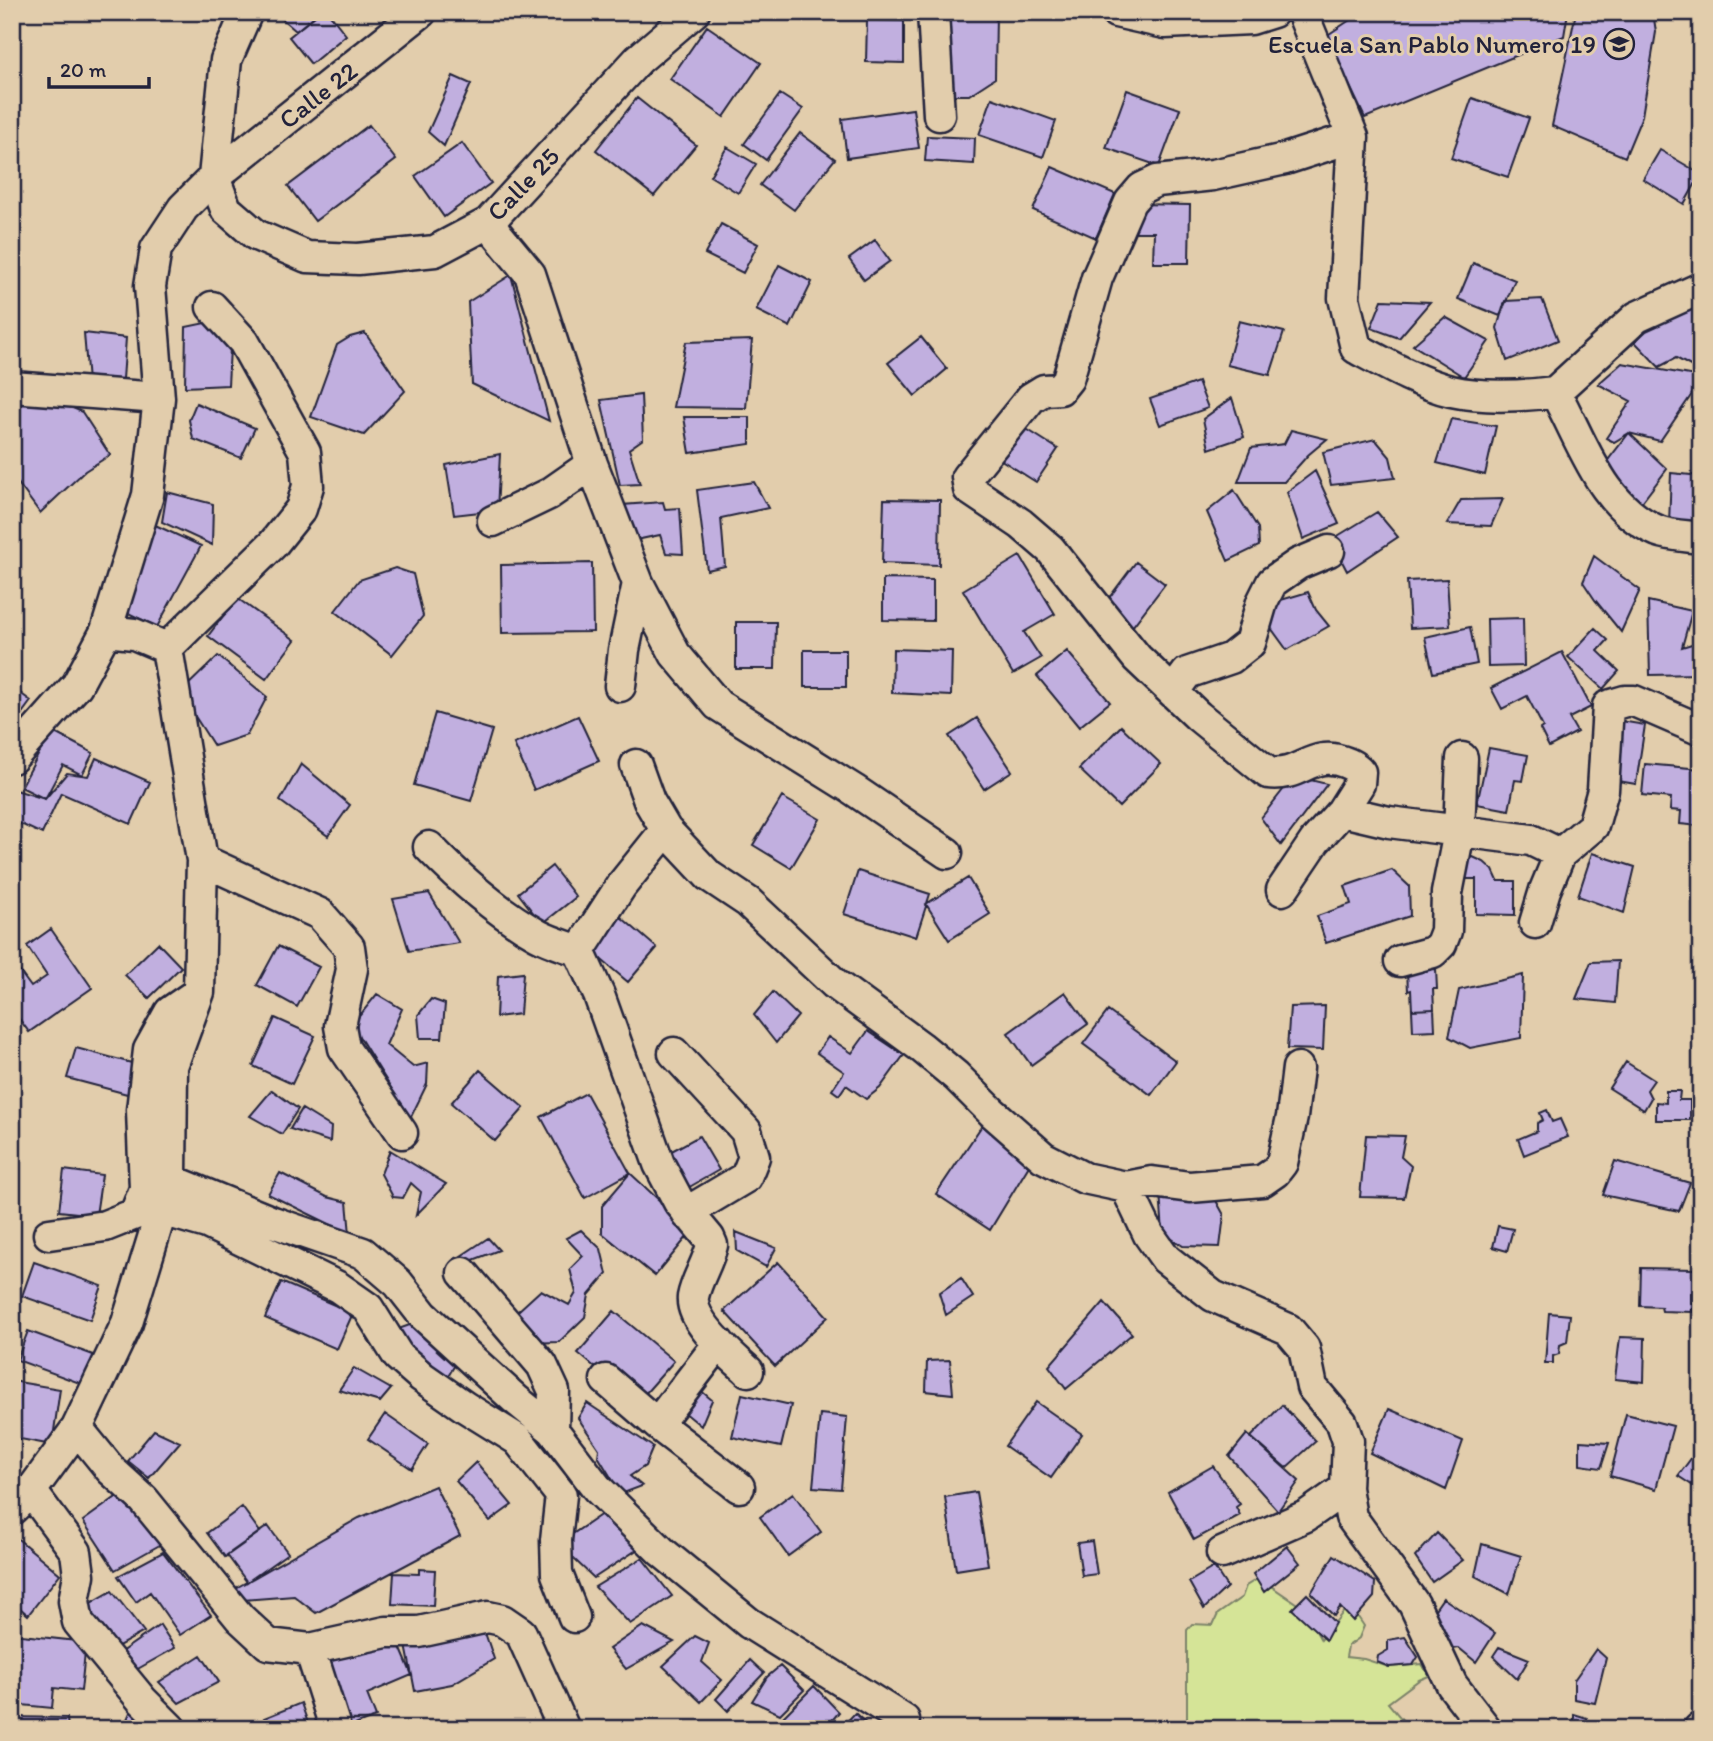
<svg xmlns="http://www.w3.org/2000/svg" width="1713" height="1741" font-family="Itim,sans-serif">
<style>
.green{fill:#d5e497;stroke:#7c8369;stroke-width:2}
.building{fill:#c1afdf;stroke:#22223b;stroke-width:2}
.lines{fill:none;stroke-linecap:round;stroke-linejoin:round}
.street-casing{stroke:#22223b;stroke-width:35}
.street{stroke:#e2cdac;stroke-width:30}
.labels{text-anchor:middle;dominant-baseline:central;stroke-width:6;stroke-linejoin:round;paint-order:stroke}
.poi-label{font-size:26px;fill:#22223b;stroke:#e2cdac;text-anchor:end}
.street-label{font-size:26px;fill:#22223b;stroke:#e2cdac}
</style>
<rect width="100%" height="100%" fill="#e2cdac"/>
<filter id="ink" filterUnits="userSpaceOnUse"><feTurbulence type="fractalNoise" baseFrequency=".0143" numOctaves="2"/><feDisplacementMap in="SourceGraphic" scale="14" xChannelSelector="R" yChannelSelector="G"/><feConvolveMatrix kernelMatrix="1 2 1 2 8 2 1 2 1" color-interpolation-filters="sRGB"/></filter>
<g filter="url(#ink)">
<path class="green" d="M1259,1578l44,30 18,32 24,-30 11,4 8,12 -5,12 -11,8 -2,11 18,2 25,8 33,-3 7,12 -10,4 -31,23 22,26h-223v-99l5,-6 21,1 5,-11 24,-17 4,-11z"/>
<path class="building" d="M274,12h45l-23,19z
M320,12h8l18,23 -35,29 -22,-27z
M947,12l49,1 -1,65 -26,17h-23z
M1362,12h206l-4,24 -199,82 -39,-82z
M1576,12h77l3,20 -14,84 -17,41 -73,-31z
M867,20l37,1v42l-38,-1z
M707,26l54,37 -37,54 -54,-38z
M453,76l18,8 -27,62 -16,-14z
M1127,90l53,19 -21,57 -53,-18z
M780,94l23,15 -37,51 -22,-16z
M637,98l59,47 -42,51 -58,-46z
M992,98l64,23 -13,36 -64,-22z
M1472,98l57,20 -21,59 -57,-19z
M913,109l6,39 -72,10 -5,-39z
M369,125l27,35 -81,61 -27,-35z
M800,133l35,26 -41,51 -34,-25z
M927,136l48,2 -1,26 -49,-3z
M462,143l29,40 -47,34 -29,-41z
M727,147l29,17 -18,29 -28,-17z
M1660,150l41,24 -17,30 -41,-25z
M1052,167l63,27 -19,44 -63,-28z
M1135,204l55,1 -1,58h-36l1,-31h-19z
M721,224l37,20 -15,29 -38,-19z
M875,240l15,21 -26,19 -15,-21z
M1473,263l42,17 -15,36 -42,-17z
M779,265l33,17 -22,45 -34,-17z
M511,275l38,146 -77,-37 -4,-82z
M1701,291v78h-5l-20,-11 -17,9 -24,-25 24,-26z
M1542,299l16,41 -51,21 -10,-33 8,-27z
M1382,300l48,2 -31,36 -28,-10z
M1445,317l44,24 -25,36 -51,-32z
M1239,321l45,11 -14,43 -43,-10z
M210,322l20,26 -2,37 -43,2 1,-60z
M84,333l42,5 -3,41 -35,3z
M365,333l40,58 -41,44 -53,-18 26,-72 13,-8z
M921,337l26,32 -32,27 -27,-33z
M752,340l-6,68 -73,-1 13,-65z
M1622,363l79,14v4l-41,60 -31,-8 -15,9 -8,-4 25,-37 -33,-17z
M1198,382l10,26 -48,17 -10,-26z
M641,395l2,44 -14,10 11,35 -20,1 -19,-85z
M1232,398l12,39 -35,12 -6,-30z
M20,402h39l23,10 28,43 -25,16 -45,42 -28,-38v-67z
M196,403l59,25 -14,30 -48,-19 -4,-19z
M684,417h66v27l-60,9z
M1451,419l45,7 -11,49 -48,-12z
M1017,423l41,26 -22,33 -41,-26z
M1291,430l36,9 -19,16 -24,27h-46l13,-34 33,-4z
M1629,433l38,36 -28,37 -37,-38z
M1375,439l15,18 5,21 -64,7 -8,-33z
M500,454l-3,56 -43,5 -8,-50z
M1315,471l24,53 -36,15 -16,-47z
M1671,473l30,3v47l-32,1z
M754,482l14,26 -47,10 4,48 -18,4 -10,-80z
M1234,490l24,38 1,18 -31,15 -21,-49z
M167,492l46,12 -1,41 -50,-23z
M884,499l56,1 -1,65 -57,-2z
M1503,499l-12,27 -44,-2 14,-24z
M663,502l2,7 15,-1 3,46 -17,-1 -6,-18 -24,5 -14,-35z
M1377,512l21,25 -51,34 -16,-31z
M153,524l48,22 -44,81 -35,-17z
M1020,556l35,58 -31,18 17,26 -28,16 -50,-84z
M1594,556l46,34 -19,42 -26,-32 -12,-18z
M1136,562l29,22 -36,47 -23,-29z
M592,563l1,69 -91,1 -1,-68z
M395,568l18,6 10,42 -31,39 -57,-44 24,-31z
M883,579l50,1v41l-50,-1z
M1447,579l3,47 -40,2 -3,-47z
M1308,592l8,18 13,16 -42,24 -21,-29 8,-19z
M237,598l58,42 -29,39 -58,-43z
M1648,601l44,10 -10,36 13,-4 5,31 -50,1z
M1523,618l1,48 -36,1 -1,-48z
M736,622h40l-1,47h-39z
M1470,627l7,37 -44,9 -8,-36z
M1595,628l13,12 -10,11 21,20 -16,18 -35,-32z
M893,649l59,2 -1,45 -59,-3z
M804,650h42v37h-42z
M1067,651l43,51 -31,25 -42,-51z
M1562,652l29,55 -22,11 8,14 -28,15 -9,-18 3,-2 -16,-31 -25,13 -11,-21z
M218,656l49,41 -20,38 -33,11 -34,-53z
M12,687l19,14 -19,26z
M435,713l57,17 -21,71 -57,-16z
M578,716l21,45 -65,29 -20,-46z
M977,718l35,53 -28,18 -35,-53z
M1615,720l30,5 -9,59 -30,-5z
M1121,726l40,38 -42,43 -40,-38z
M51,731l42,22 -11,22 -19,-10 -18,34 -24,-12z
M1489,748l39,7 -5,26 -8,-1 -6,30 -32,-6z
M96,758l54,24 -19,42 -70,-31 -19,41 -30,-14v-27l4,-3 29,9 22,-26 21,3z
M301,764l49,41 -22,31 -48,-35z
M1645,764l56,5 -1,57 -20,-2 1,-13 -11,-1 1,-12 -29,-3z
M1294,776l33,8 -46,61 -20,-27z
M782,797l38,22 -29,49 -38,-23z
M1592,853l43,14 -11,46 -46,-17z
M1473,857l11,5 9,8 5,11h17v34l-39,-1v-35h-15l-1,-20z
M552,866l24,31 -34,27 -24,-31z
M1392,870l17,16 1,30 -84,27 -9,-27 34,-12 -6,-18z
M858,871l72,23 -14,43 -72,-23z
M968,878l22,36 -41,26 -23,-36z
M429,893l30,50 -50,8 -16,-52z
M621,917l36,31 -29,34 -37,-31z
M51,929l41,59 -63,44 -17,-23v-48l19,26 16,-11 -20,-30z
M158,943l23,24 -32,31 -24,-23z
M278,946l41,21 -22,40 -40,-22z
M1618,961l-3,42 -39,-4 15,-37z
M1436,969l1,20h-4l1,20 -22,1 -1,-20 -3,1 -1,-21z
M523,973l-3,41 -24,3 2,-41z
M1523,975l-2,63 -51,10 -21,-11 10,-47z
M773,992l25,24 -22,27 -22,-28z
M1065,992l23,32 -57,41 -23,-32z
M377,994l25,15 -16,36 27,22 15,-4 -1,21 -17,35 -58,-94z
M431,999l14,5 -3,34h-22l-2,-23z
M1325,1006l-2,44 -36,-1 3,-42z
M1434,1009l1,21 -22,1 -1,-21z
M1108,1011l68,50 -25,34 -68,-51z
M275,1018l40,18 -23,48 -39,-18z
M868,1031l36,24 -24,33 -14,11 -20,-14 -7,10 -7,-5 12,-18 -27,-19 11,-16 24,16z
M76,1048l63,17 -8,30 -64,-17z
M1626,1062l28,18 -7,10 4,8 -7,12 -35,-22z
M480,1070l44,38 -29,33 -44,-38z
M272,1090l26,19 -16,25 -32,-18z
M1666,1091h14l-1,9h11v20h-34v-18l10,1z
M586,1093l44,80 -45,25 -44,-81z
M302,1109l29,18 -1,15 -40,-13z
M1547,1110l5,12 8,-3 8,18 -44,18 -6,-16 19,-8v-8l6,-3 -3,-7z
M983,1124l47,40 -40,66 -54,-36z
M1366,1135l39,1 -4,21 10,9 -7,32 -44,-1z
M699,1136l20,34 -33,19 -20,-35z
M390,1150l56,34 -30,31 5,-23 -10,-9 -8,15 -10,-1 -12,-23z
M1615,1161l75,22 -11,28 -76,-16z
M64,1170l38,5 -6,40 -37,-4z
M280,1173l47,24 20,5 3,32 -82,-40z
M630,1173l62,58 -37,45 -53,-43v-27z
M1160,1192l54,5 10,18 -4,32 -37,-1 -20,-13z
M1498,1226l15,3 -6,22 -14,-4z
M581,1230l20,19 6,25 -18,21 -4,22 -26,25 -31,1 -21,-22 34,-31 28,15 7,-12 -6,-24 13,-13 -17,-18z
M736,1232l40,16 -10,19 -29,-16z
M488,1238l11,12 -31,12 -10,-4z
M34,1262l68,24 -12,34 -68,-24z
M778,1262l50,55 -53,49 -51,-55z
M1641,1268l54,1 -1,9h7v15h-10v10l8,1v5h-7v3l-30,-1 -1,-4 -21,-1z
M961,1278l12,19 -27,18 -7,-22z
M281,1282l72,31 -16,36 -72,-31z
M1104,1302l28,32 -66,55 -17,-23z
M614,1311l60,50 -37,42 -59,-50z
M1549,1313l21,2 -3,27 -7,3 -1,9 -6,2v7h-8z
M421,1321l39,35 -14,24 -56,-48z
M28,1331l68,25 -11,29 -68,-25z
M1620,1337l25,1 -1,44 -29,-3z
M950,1360l3,34 -27,-3 1,-30z
M354,1368l37,21 -11,13 -41,-12z
M12,1381l48,8 -8,56 -37,-7 1,-27 -4,-1z
M699,1389l13,11 -11,26 -17,-14z
M742,1394l49,11 -10,42 -49,-10z
M1036,1402l46,32 -31,44 -46,-32z
M587,1403l66,44 -8,19 -15,10 12,10 -21,8 -23,-38 1,-7 -21,-31z
M1282,1405l34,36 -30,27 -35,-31z
M1389,1409l74,32 -17,49 -76,-37z
M385,1414l43,30 -16,25 -44,-30z
M820,1414l27,3 -6,72 -28,-2z
M1626,1414l47,12 -17,63 -46,-13z
M154,1430l26,12 -31,36 -21,-17z
M1247,1434l52,47 -21,30 -49,-55z
M1580,1441l29,2 -8,25 -21,-3z
M1701,1445v46l-23,-15z
M476,1462l36,43 -22,16 -34,-40z
M1213,1466l27,38 -4,3 4,8 -46,25 -26,-48z
M435,1486l25,50 -144,77 -22,-17 -51,4 -7,-12 123,-70z
M126,1490l39,52 -50,28 -32,-49z
M976,1492l12,73 -32,5 -11,-73z
M793,1493l28,39 -33,24 -28,-39z
M242,1507l18,25 -35,25 -18,-24z
M602,1514l36,35 -44,29 -36,-34z
M268,1526l20,27 -41,29 -20,-27z
M1437,1533l26,27 -31,22 -17,-25z
M12,1534l48,40 -32,41 -16,-14z
M1092,1541l5,33 -15,2 -5,-33z
M1482,1544l39,12 -12,38 -34,-18z
M1287,1546l13,17 -36,29 -11,-18z
M163,1552l48,63 -31,20 -30,-43 -14,10 -18,-26z
M1334,1555l41,27 -1,15 -21,24 -13,-14 -6,9 -23,-23z
M642,1558l30,38 -42,28 -35,-37z
M1214,1567l13,20 -23,22 -15,-27z
M419,1569l16,1 -2,36 -41,-2 2,-31 25,1z
M112,1591l32,41 -29,16 -31,-41z
M1307,1594l28,29 -9,17 -34,-31z
M1443,1598l52,35 -19,29 -17,-14 -22,4 -13,-27z
M481,1621l13,38 -42,25 -37,7 -9,-46z
M160,1625l15,23 -41,23 -13,-19z
M643,1626l31,16 -48,27 -17,-20z
M12,1634l74,8 -5,49 -27,-3 -2,20 -40,-4z
M695,1636l14,7 -7,19 20,18 -21,22 -38,-36z
M1405,1637l13,20 -5,8 -24,2 -12,-5 1,-6 10,-6v-10z
M398,1642l14,33 -45,19 9,23 -32,12 -21,-66z
M1499,1647l30,12 -12,20 -24,-23z
M1596,1649l10,9 -11,45 -21,-4v-19z
M201,1655l18,27 -40,21 -20,-21z
M750,1660l14,13 -36,38 -12,-12z
M780,1666l24,24 -24,24 -28,-13 15,-24z
M814,1686l25,26 -14,17h-54z
M301,1703l9,26h-42l-4,-11z
M131,1710l29,19h-37z
M855,1713l17,16h-32z
M1574,1714l13,4 2,11h-21v-3l11,1 -5,-4z
M12,1717l55,1 1,11h-56z"/>
<g class="lines">
<g class="street-casing">
<path id="street" d="M247,12l-21,48 -12,117 12,32 30,26 51,22 51,2 77,-8 53,-28 151,-164 55,-47
M933,12l6,103
M1116,12l49,11 86,-4 22,-7
M1302,12l51,125 -9,161 12,50c28,15 65,36 95,43 32,7 72,5 104,1 28,50 46,115 103,139 13,5 30,5 43,7
M488,223l42,51 62,190 46,119 37,71 43,51 136,85 93,63
M12,387l147,11
M1555,392l82,-75 64,-29
M493,521l56,-27 43,-30
M167,648l106,-104 28,-35 7,-23 -3,-34 -61,-110 -32,-35
M620,686l4,-36 14,-67
M1173,692l14,-19 44,-15 19,-15 12,-41 10,-20 26,-18 31,-13
M12,758l65,-73 29,-54 42,-136 11,-97 -9,-112 6,-37 27,-41 31,-31 207,-165
M636,765l13,36 17,29 43,46 39,26 87,82 86,63 35,29 37,37 50,44 41,21 42,9 23,48 17,24 47,37 75,33 16,19 8,39 30,36 6,18 -2,47 5,29 63,87 38,81 34,44
M1342,811l17,-27 1,-12c-4,-5 -7,-6 -13,-9 -36,-15 -45,15 -79,10l-70,-57 -61,-58 -87,-109 -29,-25 -52,-35 -2,-12 64,-79 13,-8 16,-1 8,-10 29,-101 33,-76 12,-14 15,-7 56,-6 72,-16 68,-22
M666,830l-45,56 -42,65 20,44 60,169 20,38 30,36 3,7c-4,18 -16,35 -19,52 -3,25 38,58 55,74
M429,847c33,34 68,65 109,88 13,7 28,11 41,16
M202,860l118,54 29,33 3,22 -12,57 4,22 58,85
M1282,890l33,-49 27,-30 47,11 142,18 29,14
M1535,923l10,-33 15,-36 33,-28 10,-36 5,-84 17,-5h9l67,29
M1400,961l33,-9 8,-8 5,-13 1,-38 12,-61 3,-74
M674,1053l72,78 8,26 -8,20 -47,28 -11,10
M171,1180l102,42 90,31 35,30 25,32 92,84 38,31 44,58 65,64 87,71 155,97
M1126,1187l26,-5 38,5 72,-6 13,-9 7,-9 10,-46 6,-49
M162,1210l45,13 131,64 30,21 30,48 24,21 43,30 53,33 43,55 -5,45 1,34 17,43
M49,1234l56,-8 30,-12 10,-25 -3,-79 7,-60 21,-38 29,-20
M463,1273l79,92 12,26 -1,39
M606,1380l51,44 82,63
M657,1424l62,-81
M77,1428l34,42 33,30 96,118 28,26 42,5 76,-17h33l69,-15 14,3 19,13 43,96
M31,1491l45,61 3,23 -5,26 4,21 64,78 29,29
M12,1509l19,-18 46,-63 50,-105 44,-143 1,-114 27,-74 3,-132 -35,-212 -33,-14 -28,-3
M1222,1553l84,-37 40,-28
M310,1649l24,75
M1699,1729l2,-1"/>
</g>
<use href="#street" class="street"/>
</g>
</g>
<defs>
<g id="school-ring" transform="scale(1.575)"><circle r="9.5" fill="#e2cdac" stroke="#22223b" stroke-width="1.5"/><path d="M0-5L7-2L0 1L-7-2ZM-4 1L0 2.5L4 1V4Q0 6-4 4Z" fill="#22223b"/></g>
</defs>
<g fill-rule="evenodd">
<use href="#school-ring" x="1619" y="44"/>
</g>
<g class="labels">
<g class="poi-label">
<text x="1596" y="44">Escuela San Pablo Numero 19</text>
</g>
<g class="street-label">
<text transform="translate(318 95) rotate(-38)">Calle 22</text>
<text transform="translate(523 184) rotate(-46)">Calle 25</text>
</g>
</g>
<rect width="1713" height="1741" fill="none" stroke="#e2cdac" stroke-width="42"/>
<rect x="21" y="21" width="1671" height="1699" fill="none" stroke="#22223b" stroke-width="2.5" filter="url(#ink)"/>
<path d="M49 77v10h100v-10" fill="none" stroke="#22223b" stroke-width="3.5"/>
<text x="60" y="77" font-size="21" fill="#22223b" stroke="#e2cdac" stroke-width="5" paint-order="stroke">20 m</text>
</svg>
